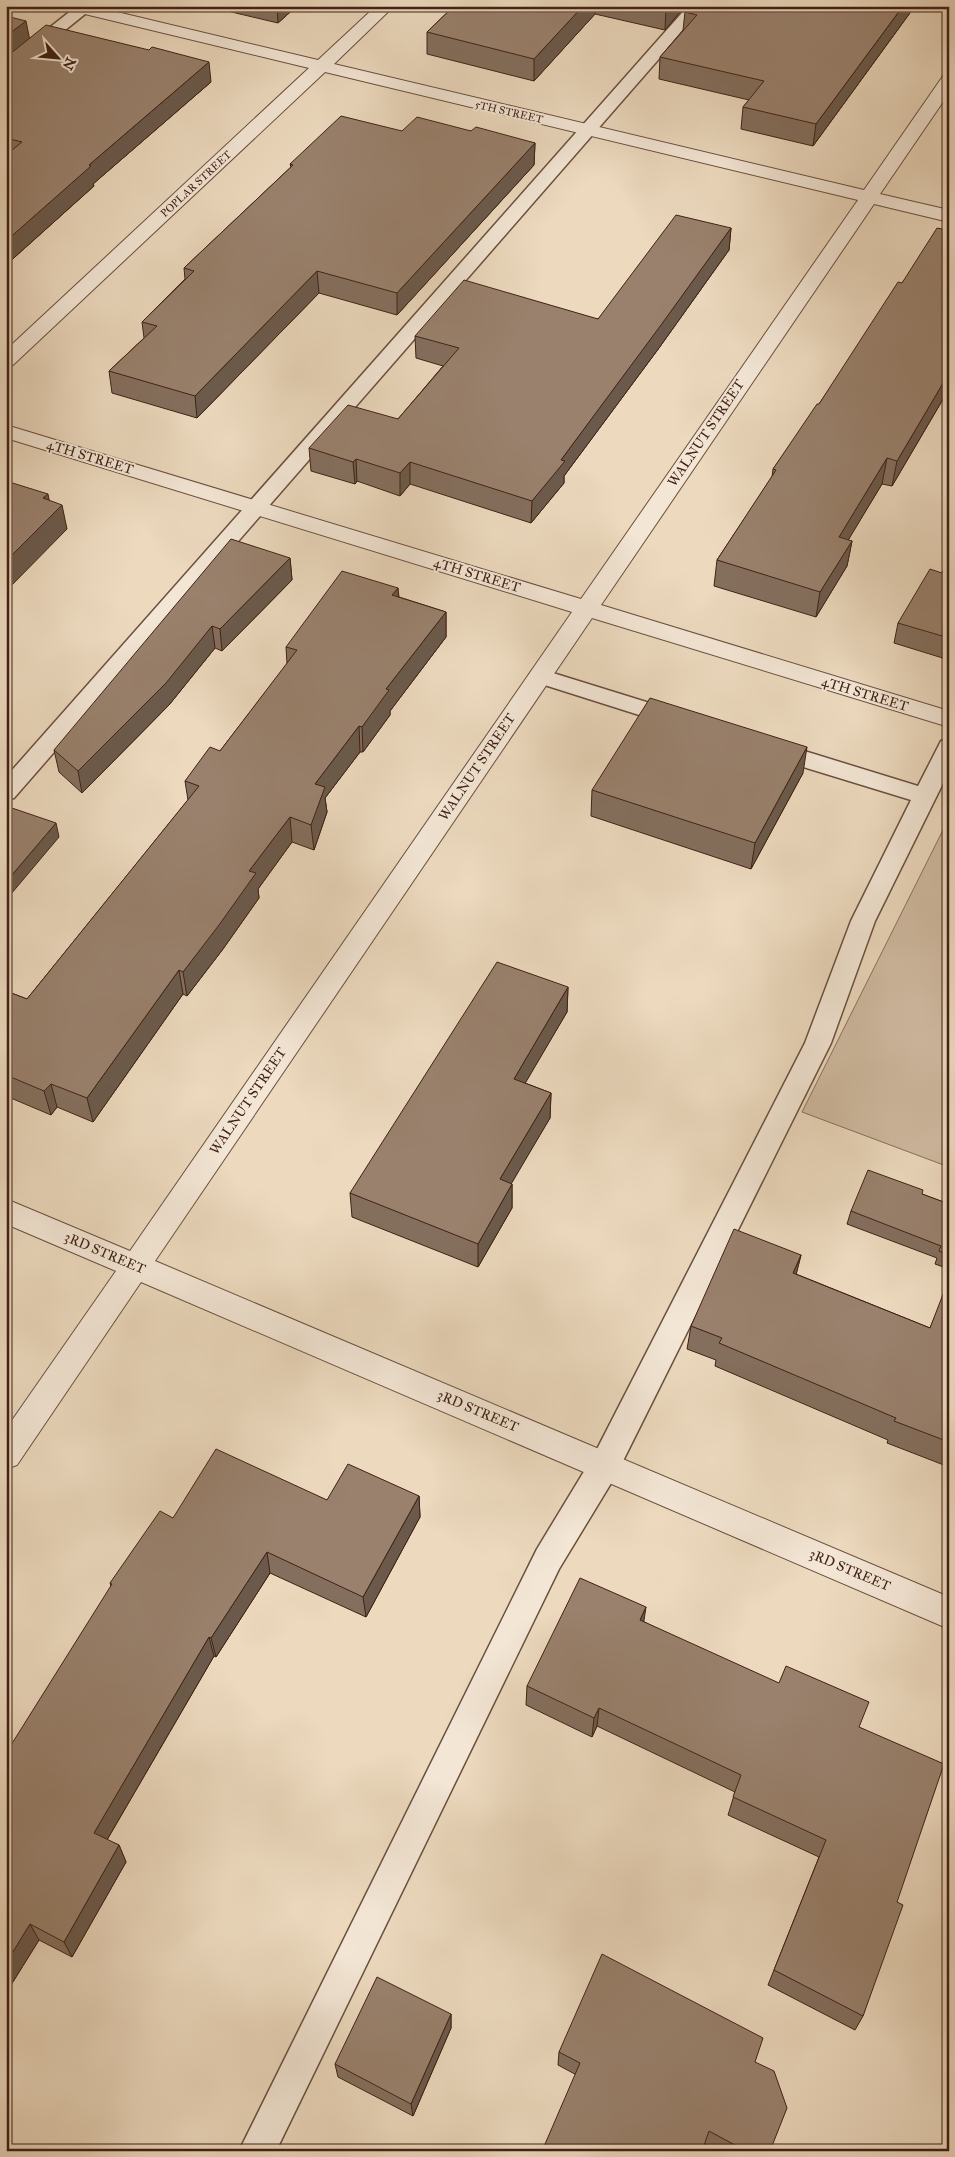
<svg xmlns="http://www.w3.org/2000/svg" width="955" height="2157" font-family="'IM FELL Great Primer',serif">
<style>
.green{fill:#cfbaa1;stroke:#886e5b}
.lines{fill:none;stroke-linecap:round;stroke-linejoin:round}
.lane-casing{stroke:#6b4f3f;stroke-width:3}
.street-casing{stroke:#6b4f3f;stroke-width:2}
.lane{fill:#f3e6d5;fill-rule:evenodd}
.street{fill:#f3e6d5;fill-rule:evenodd}
.wall{fill:#846f5e;stroke:#402115}
.shaded-wall{fill:#6b5a4c;stroke:#402115}
.building{fill:#99816d;stroke:#402115}
.labels{text-anchor:middle;dominant-baseline:central;stroke-width:4;stroke-linejoin:round;paint-order:stroke}
.far-street-label{font-size:11px;fill:#402115;stroke:#f3e6d5}
.street-label{font-size:14px;fill:#402115;stroke:#f3e6d5}
</style>
<rect width="100%" height="100%" fill="#ecd9be"/>
<filter id="stains"><feTurbulence type="fractalNoise" baseFrequency=".004" numOctaves="4"/><feColorMatrix values="0 0 0 0 .2 0 0 0 0 .09 0 0 0 0 .02 0 0 0 .5 -.17"/></filter>
<radialGradient id="worn" r=".72"><stop offset=".6" stop-color="#630" stop-opacity="0"/><stop offset="1" stop-color="#630" stop-opacity=".3"/></radialGradient>
<path class="green" d="M949,818v349l-147,-55z"/>
<g class="lines">
<g class="lane-casing">
<path id="lane" d="M77,6h18l-83,67 -6,2v-13z
M688,6h17l-691,792 -8,2v-23z
M540,669l145,45 3,5 -3,5 -8,3 -145,-46 -3,-5 3,-5z
M949,739v32l-74,150 -44,122 -215,432 -57,94 -283,582h-37l298,-602 57,-94 211,-412 46,-122 60,-121 -147,-45 -3,-6 3,-6 8,-2 146,45 23,-45z"/>
</g>
<g class="street-casing">
<path id="street" d="M62,6h30l226,54 58,-54h18l-60,58 530,126 79,-114 6,-1v18l-69,101 69,16v12l-75,-18 -273,401 348,106v16l-357,-109 -437,643 794,336v32l-808,-347 -124,183 -11,4v-40l110,-158 -110,-47v-25l124,52 442,-639 -566,-174v-13l575,174 277,-399 -533,-128 -312,293 -7,2v-17l303,-282 -245,-59z"/>
</g>
<use href="#lane" class="lane"/>
<use href="#street" class="street"/>
</g>
<path class="wall" d="M222,6h75l-19,17 -55,-13z
M454,6h231l-20,24 -70,-16 -61,67 -107,-27v-22z
M690,6h225l-102,140 -72,-17 2,-22 6,-7 -90,-21 1,-22 23,-27 2,-18z
M6,16l23,22 182,44 -118,102 1,2 -88,79z
M402,131h69l64,12 -1,22 -137,150 -78,-22 -122,125 -85,-25 -3,-22 35,-33 -2,-16 43,-43 -1,-11 107,-101 -1,-3z
M949,227v162l-57,97 -10,-2 -34,56 4,1 -5,25 -31,51 -102,-31 3,-26 55,-83 1,-8 46,-65 83,-121 45,-53z
M731,228l-2,22 -70,98 -95,128v7l-33,40 -121,-39 -10,12 -43,-15 -2,3 -44,-13 -2,-23 89,-29 45,-53 -27,-8 -1,-22 183,-17z
M290,558l2,22 -70,71 -7,-3 -46,57 -87,88 -23,-21 -5,-22z
M949,560v100l-55,-17 4,-20 44,-50z
M398,588l1,9 47,15v25l-56,74v4l-27,37h-3l-35,46 2,14 -13,38 -22,-8 -34,47 1,9 -36,51 -36,47 -4,-2 -90,128 -36,-15 -6,8 -45,-19v-105l21,8 161,-199 -3,-19 35,-30 67,-87 -1,-17z
M803,773l-52,96 -160,-53 1,-26z
M568,987l-1,25 -42,71 26,10 -1,25 -39,65 1,1v24l-34,59 -126,-50 -2,-24z
M922,1194l27,10v65l-14,-5 2,-6 -90,-34 4,-13z
M801,1255l-5,19 134,54 19,-43v182l-62,-24 1,-3 -173,-74 1,-6 -29,-11 4,-23z
M419,1496l1,21 -54,100 -96,-44 -54,84 -2,-1 -107,184 12,5 7,17 -54,95 -33,-17 -33,53 105,-407 -1,-3 63,-65 154,-18z
M644,1622l215,105 38,175 -34,114 -8,14 -87,-45 51,-128 -91,-42 7,-23 -138,-66 -5,11 -66,-32 1,-19z
M451,2014v14l-38,88 -75,-39 -3,-13z
M559,2052l196,10 15,89h-52l-160,-86z"/>
<path class="shaded-wall" d="M277,6h20l-19,17z
M583,6h12v8l-61,67v-22z
M668,6h17l-20,24 1,-22z
M903,6h12l-102,140 3,-22z
M26,21l4,20 -24,18v-23z
M209,62l2,20 -118,102 1,2 -88,79v-24l83,-76z
M535,143l-1,22 -137,150v-22z
M731,228l-2,22 -70,98 -95,128v7l-33,40 1,-22 29,-41z
M317,271l2,22 -122,125 -2,-22z
M949,373v16l-57,97 5,-25z
M887,458l-5,26 -47,78 4,-25z
M356,459l1,22 -2,3 -2,-22z
M410,462v22l-10,12v-23z
M48,494l4,21 10,-10 5,24 -61,62v-30l37,-63z
M852,541l-5,25 -31,51 4,-25z
M290,558l2,22 -70,71 -2,-22z
M398,588l1,25 -7,-18z
M446,612v25l-56,74v4l-27,37 -1,-25 24,-38z
M212,626l3,22 -46,57 -87,88 -4,-22z
M359,726l1,26 -35,46 2,14 -13,38 -3,-25 4,-41z
M807,747l-4,26 -52,96 4,-26z
M290,817l2,25 -34,47 1,9 -36,51 -36,47 -4,-24 66,-101z
M56,823l3,14 -53,63v-18z
M179,970l4,24 -90,128 -6,-24z
M568,987l-1,25 -54,92 1,-25z
M51,1084l6,23 -6,8 -7,-24z
M551,1093l-1,25 -50,85v-24z
M512,1184v24l-34,59v-23z
M801,1255l-6,24 -2,-6z
M419,1496l1,21 -54,100 -3,-20z
M267,1552l3,21 -54,84 -5,-19z
M646,1607l-3,20 -3,-7z
M209,1637l5,19 -113,194 -7,-17z
M599,1708l-2,18 -5,11 2,-19z
M119,1845l7,17 -54,95 -8,-15z
M30,1924l9,16 -33,53v-30z
M451,2014v14l-38,88 -2,-12z"/>
<path class="building" d="M454,6h129l-49,53 -107,-27z
M657,6h11l-2,2z
M690,6h213l-87,118 -73,-17 21,-26 -104,-24 37,-42 -12,-3z
M6,16l20,5 -20,15z
M46,25l103,25 3,-3 57,15 -120,103 2,1 -85,75v-86l16,-13 -16,-4v-83l4,-1z
M341,116l61,15 15,-14 54,14 5,-4 59,16 -138,150 -80,-22 -122,125 -86,-25 48,-45 -15,-4 52,-51 -10,-3 109,-103 -3,-1z
M676,215l55,13 -70,97 -100,135 4,1 -33,40 -122,-39 -10,11 -44,-14 -3,3 -44,-14 39,-43 50,14 61,-71 -44,-12 49,-56 134,39z
M949,227v146l-52,88 -10,-3 -48,79 13,4 -32,51 -103,-32 59,-90 -3,-1 44,-65h2l79,-122 4,1 35,-55 10,2z
M6,481l42,13 -5,4 19,7 -56,56z
M231,539l59,19 -70,71 -8,-3 -46,57 -88,88 -24,-21z
M949,560v78l-51,-15 32,-54 12,4z
M342,571l56,17 -6,7 54,17 -60,77 3,1 -27,37 -3,-1 -44,58 10,3 -14,38 -21,-8 -41,54 7,2 -37,52 -36,47 -4,-2 -92,128 -36,-14 -7,7 -38,-16v-84l21,8 172,-213 -14,-5 25,-34 10,4 77,-101 -11,-3z
M650,698l157,49 -52,96 -163,-53z
M6,806l50,17 -50,59z
M497,962l71,25 -54,92 37,14 -51,86 12,5 -34,60 -128,-51z
M868,1170l55,20 -1,4 27,10v51l-10,-4 2,-5 -90,-35z
M734,1229l67,26 -8,18 137,55 17,-44 2,1v157l-55,-21 2,-3 -177,-75 3,-5 -31,-12z
M216,1449l111,51 21,-36 71,32 -56,101 -96,-45 -56,86 -2,-1 -115,196 25,12 -55,97 -34,-18 -24,39v-210l106,-169 -2,-1 50,-72 13,7z
M580,1578l66,29 -6,13 139,63 7,-17 83,36 -10,25 85,37 -47,138 6,3 -40,111 -89,-46 52,-130 -93,-43 8,-22 -142,-67 -5,10 -67,-32z
M602,1954l161,84 -8,24 19,9 13,37 -17,43h-24l-37,-20 -7,20h-160l38,-88 -21,-11z
M377,1977l74,37 -40,90 -76,-40z"/>
<g class="labels">
<g class="far-street-label">
<text transform="translate(509 112) rotate(13)">5TH STREET</text>
<text transform="translate(196 184) rotate(-43)">POPLAR STREET</text>
</g>
<g class="street-label">
<text transform="translate(706 433) rotate(-56)">WALNUT STREET</text>
<text transform="translate(90 457) rotate(17)">4TH STREET</text>
<text transform="translate(477 575) rotate(17)">4TH STREET</text>
<text transform="translate(865 694) rotate(17)">4TH STREET</text>
<text transform="translate(477 767) rotate(-56)">WALNUT STREET</text>
<text transform="translate(248 1101) rotate(-56)">WALNUT STREET</text>
<text transform="translate(105 1253) rotate(23)">3RD STREET</text>
<text transform="translate(478 1411) rotate(23)">3RD STREET</text>
<text transform="translate(850 1570) rotate(23)">3RD STREET</text>
</g>
</g>
<rect width="955" height="2157" fill="none" stroke="#ecd9be" stroke-width="25"/>
<rect x="8" y="8" width="940" height="2142" fill="none" stroke="#402115" stroke-width="2.5"/>
<rect x="12" y="12" width="930" height="2132" fill="none" stroke="#402115"/>
<g transform="translate(58 58) rotate(117)" stroke="#f3e6d5" stroke-width="4" paint-order="stroke">
<path d="M0-4L9 19L0 12L-9 19Z" fill="#402115"/>
<text y="-8" font-size="14" font-weight="bold" text-anchor="middle" fill="#402115">N</text>
</g>
<rect width="100%" height="100%" filter="url(#stains)"/>
<rect width="100%" height="100%" fill="url(#worn)"/>
</svg>
